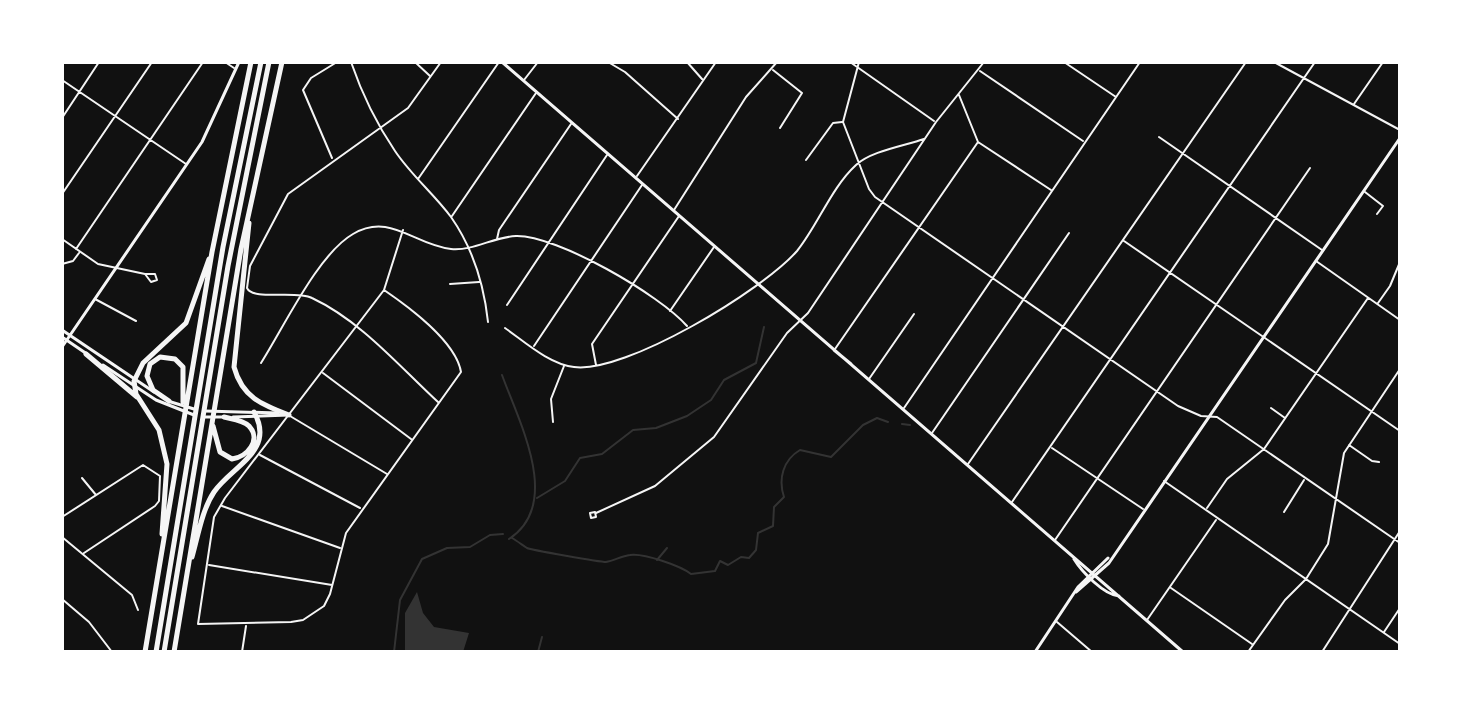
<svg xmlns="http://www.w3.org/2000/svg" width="1462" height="714" font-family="'Fira Sans Condensed',sans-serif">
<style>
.water{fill:#333}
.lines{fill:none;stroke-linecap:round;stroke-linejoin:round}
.stream{stroke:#333;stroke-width:2}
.minor{stroke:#f5f5f5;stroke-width:2}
.secondary{stroke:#f5f5f5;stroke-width:3}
.motorway{stroke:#f5f5f5;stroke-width:5}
</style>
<rect width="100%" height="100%" fill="#111"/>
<path class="water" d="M417,592l6,21 11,14 35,6 -6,19h-58v-39z"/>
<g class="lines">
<path class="stream" d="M502,375c17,47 61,129 7,164
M902,424l8,1
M537,498l28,-17 15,-23 22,-4 31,-24 23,-2 31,-12 24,-16 13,-20 32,-17 8,-36
M512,538c5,3 9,6 15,10 4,2 73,14 79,14 8,-1 15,-6 24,-7 14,-2 51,11 61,19l24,-3 5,-10 8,4 13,-8 8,1 7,-8 2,-17 15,-7 1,-19 10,-10c-6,-18 -1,-37 16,-47l31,7 32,-32 14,-7 11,4
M657,560l10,-12
M394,652l6,-52 22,-41 25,-11 23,-1 20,-12 13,-1
M538,652l4,-15
M863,652v-1"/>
<path class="minor" d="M225,62l9,6
M351,62c11,32 25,61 44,89 16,24 39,43 56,66 21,30 33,68 37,105
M415,62l15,14
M608,62l17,10 53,47
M687,62l15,17
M850,62l84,59
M1064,62l52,35
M1274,62l126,68
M773,70l29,23 -22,35
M980,71l103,70
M62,80l124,84
M524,80l14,-18
M959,95l19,47 73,48
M1354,104l29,-42
M62,118l37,-56
M843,122l26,67 6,8 303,209 23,10 16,1 183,126
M843,122l16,-60
M1159,137l163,113
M332,158l-29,-68 8,-12 26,-16
M806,160l27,-37 9,-1
M637,176l79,-114
M418,179l81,-117
M1365,192l18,14 -6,8
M62,194l90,-132
M674,210l72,-113 31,-35
M452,216l84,-123
M62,239l36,25 47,10
M497,239l2,-9 72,-106
M1124,241l276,190
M76,249l127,-187
M1316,261l84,59
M62,264l11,-3 6,-8
M145,274h10l2,6 -6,2z
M450,284l29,-2
M384,290c25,17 72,52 77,82l-115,161 -16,61 -6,12 -21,14 -12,2 -93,2 16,-107 11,-19 159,-208 19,-60
M95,299l41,22
M1378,303l12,-17 10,-24
M507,305l100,-150
M670,311l44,-64
M505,328c20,14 44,36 69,39 51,7 189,-77 223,-116 21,-26 34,-63 59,-86 15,-14 48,-19 68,-26
M534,346l108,-161
M835,349l143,-207
M261,363c23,-36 57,-109 92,-129 37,-22 61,11 98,15 23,2 42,-12 65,-13 41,-1 144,59 171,90
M596,365l-4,-21 87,-128
M323,373l88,66
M869,379l45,-65
M438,402c-39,-36 -77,-81 -126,-104 -16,-8 -59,3 -65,-10l3,-22 38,-72 120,-86 33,-46
M904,408l236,-346
M1271,408l14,10
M290,416l97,58
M553,422l-2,-23 13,-33
M932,433l137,-200
M1349,445l23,16 7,1
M1052,448l91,61
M260,455l100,53
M968,464l278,-402
M82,478l14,17
M1164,481l236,163
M1012,502l303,-440
M222,506l118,42
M1207,508l20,-29 37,-30 104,-151
M595,512l1,5 -5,1 -1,-5z
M1284,512l20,-32
M596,513l59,-27 59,-49 73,-104 21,-20 128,-191 48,-60
M62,517l81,-52 17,11 -1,25 -4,5 -71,47
M62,537l70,58 6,15
M1055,540l255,-372
M209,565l123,20
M1171,588l81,56
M62,599l27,23 23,30
M1147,620l69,-100
M1057,622l35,30
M1384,632l16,-24
M242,652l4,-26
M1248,652l37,-52 21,-21 22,-35 16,-91 56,-84
M1322,652l78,-121"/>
<path class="secondary" d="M502,62l681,590
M62,330l92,62
M62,337l25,17
M62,347l140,-205 37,-80
M834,350l17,14
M103,365l53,35 38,15
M171,402l23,7
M205,411l73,2
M205,417h21
M233,417l56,-2
M1074,559c8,13 30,36 45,37
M1076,592l33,-29 291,-425
M1035,652l43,-65 30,-29"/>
<path class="motorway" d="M249,223l-15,144c8,30 28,38 55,48
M86,354l51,43
M169,401l-16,-11 -6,-14 3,-12 10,-7 15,2 8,8v35
M213,426l7,26 12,7c15,-2 30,-19 17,-33 -6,-6 -17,-7 -25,-9
M162,534l5,-70 -8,-34 -23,-36 -2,-13 9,-18 43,-40 23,-64
M192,557c6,-21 10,-47 22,-65 18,-26 62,-41 40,-80
M145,652l67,-400 39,-190
M156,652l67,-405 38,-185
M164,652l64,-386 41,-204
M174,652l67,-403 41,-187"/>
</g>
<rect width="1462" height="714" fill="none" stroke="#ffffff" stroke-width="128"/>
</svg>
